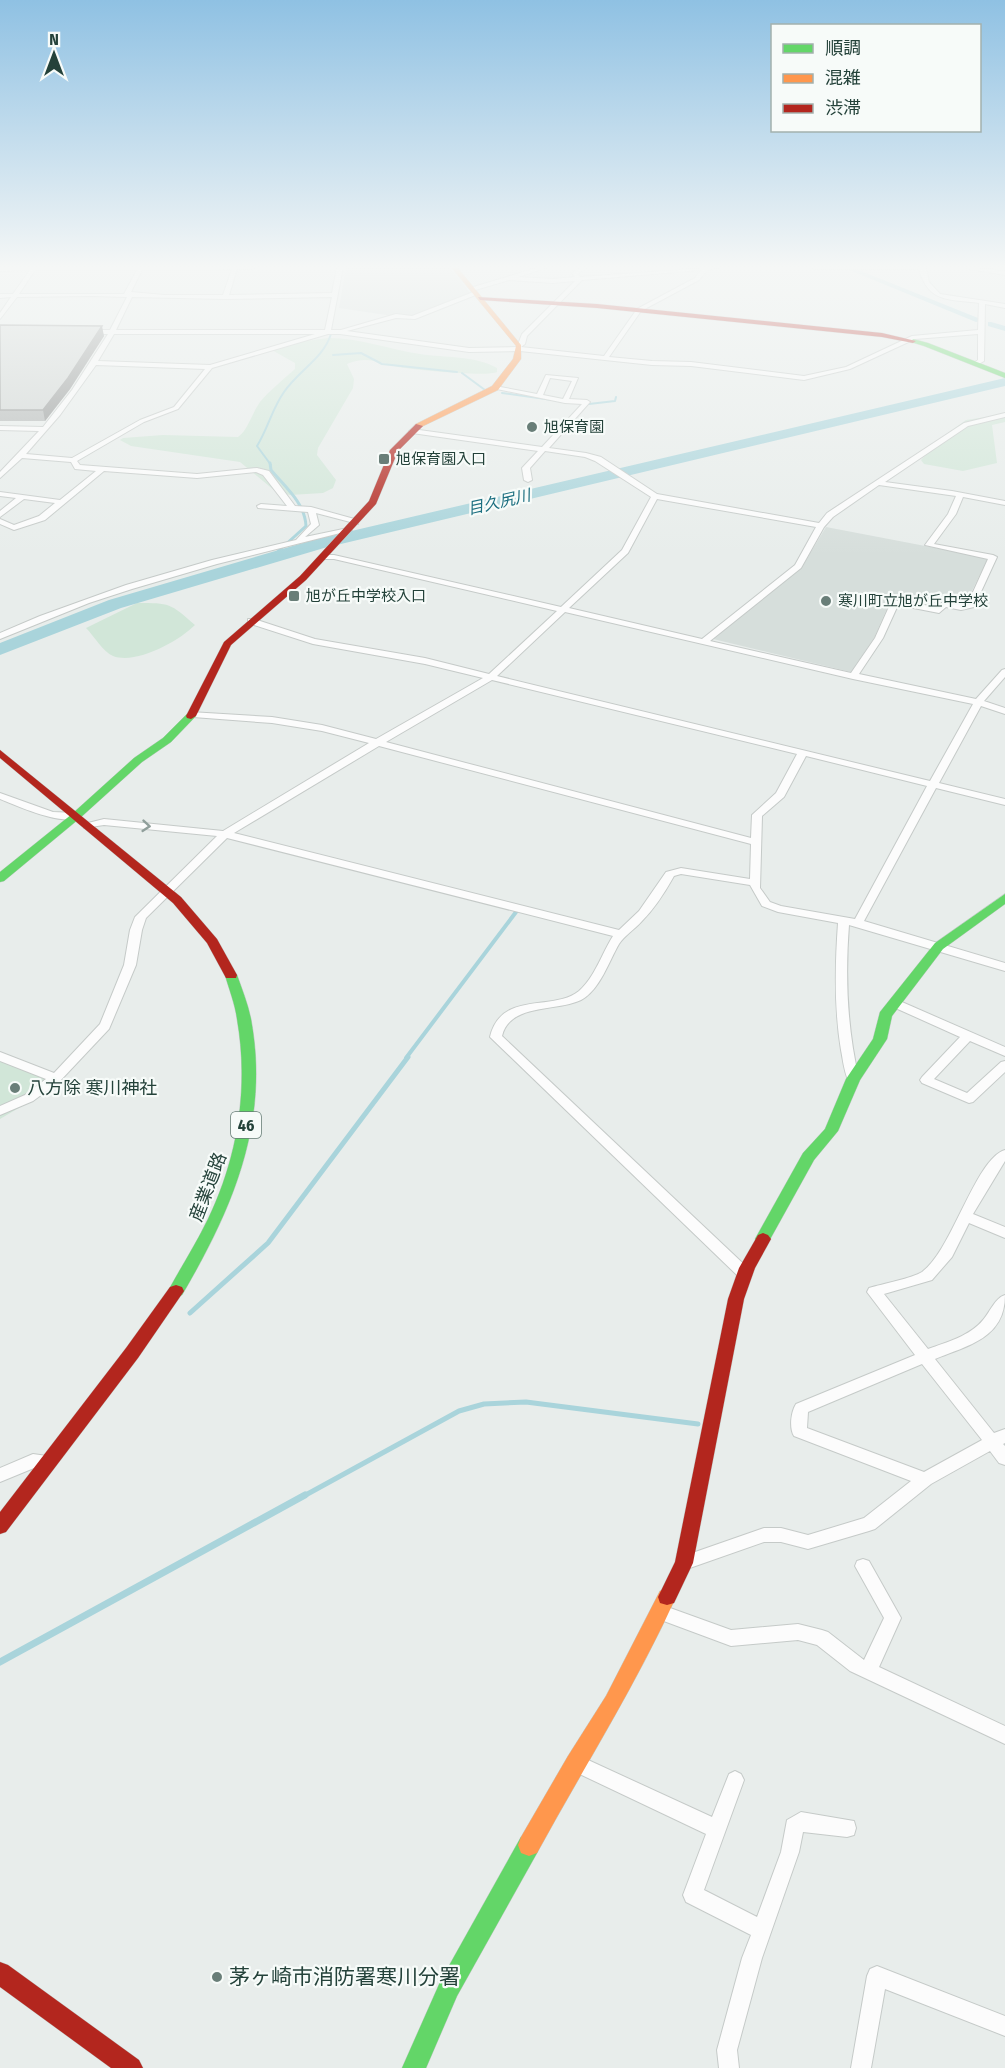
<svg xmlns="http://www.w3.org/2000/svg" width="1005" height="2068" font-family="'Fira Sans Condensed','Noto Sans JP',sans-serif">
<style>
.built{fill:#d6dedb}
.green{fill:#d1e6d8}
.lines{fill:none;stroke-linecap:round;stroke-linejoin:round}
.stream-far4{stroke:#a9d4db;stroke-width:2}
.stream-far3{stroke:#a9d4db;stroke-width:3}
.stream-far2{stroke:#a9d4db;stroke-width:4}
.stream-far1{stroke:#a9d4db;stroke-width:5}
.stream{stroke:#a9d4db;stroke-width:7}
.canal{fill:#a9d4db;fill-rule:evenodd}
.river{fill:#a9d4db;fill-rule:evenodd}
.street-casing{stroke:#c5cac8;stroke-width:2}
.fast-casing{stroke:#c3cbc8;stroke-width:1}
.slow-casing{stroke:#c3cbc8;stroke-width:1}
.jam-casing{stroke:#c3cbc8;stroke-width:1}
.street{fill:#fcfcfc;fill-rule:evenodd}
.fast{fill:#63d668;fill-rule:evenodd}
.slow{fill:#ff974d;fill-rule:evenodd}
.jam{fill:#b3261e;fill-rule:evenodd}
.wall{fill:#b2b6b5}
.shaded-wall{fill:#919493}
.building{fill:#cfd4d2;stroke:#919493;stroke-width:1.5}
.oneway{stroke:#909f9b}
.poi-dot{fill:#697e78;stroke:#f7fbf9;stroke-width:2}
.labels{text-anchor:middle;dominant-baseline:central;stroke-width:4.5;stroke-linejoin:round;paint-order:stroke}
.far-poi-label{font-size:15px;fill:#24423a;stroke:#f7fbf9;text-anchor:start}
.far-water-label{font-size:16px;font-style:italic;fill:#1c6f80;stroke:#f7fbf9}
.shield{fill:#f7fbf9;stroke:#637a73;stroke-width:1.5}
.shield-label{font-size:16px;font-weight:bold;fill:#24423a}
.poi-label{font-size:18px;fill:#24423a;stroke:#f7fbf9;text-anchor:start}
.street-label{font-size:18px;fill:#24423a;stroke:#f7fbf9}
.near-poi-label{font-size:21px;fill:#24423a;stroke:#f7fbf9;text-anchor:start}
</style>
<rect width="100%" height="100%" fill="#e8edeb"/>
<path class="built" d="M346,267h103l22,27 -56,23 -22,-1 -54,-8z
M826,527l162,31 -22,45 -6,2 -19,-3 -5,5 -45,-8 -17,39 -23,34 -138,-33 89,-72z"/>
<path class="green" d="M328,338c32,0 60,11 92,16 25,4 54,1 77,14v4c-9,5 -79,-2 -92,-4 -21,-3 -37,-14 -58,-4l7,15 -1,9 -35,60 -1,7 19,25 -3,8 -10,5 -33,2 -15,-4 -35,-29 -109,-16 -11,-6 3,-2 40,-3 75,2c10,-7 14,-24 22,-35 10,-12 23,-22 35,-33v-6l-25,-14 13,-5z
M1005,414v8l-13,3 5,38 -34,8 -39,-7 -3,-4 24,-25 21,-15z
M137,603c33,0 33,0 58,22 -16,16 -59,40 -82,31 -10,-4 -19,-20 -27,-28z
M0,1060l48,20 -14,19 -34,20z"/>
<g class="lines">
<path class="stream-far4" d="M333,355l28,-2 21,11 75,8
M462,373l23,17
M502,393l65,9
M589,404l26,-3 1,-4
M271,465l-14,-19c11,-18 15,-37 27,-54 15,-22 39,-33 47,-58"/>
<path class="stream-far3" d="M270,463l1,7c14,17 34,33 35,56l-34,31"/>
<path class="stream-far2" d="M406,1058l110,-146"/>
<path class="stream-far1" d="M190,1313l78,-70 140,-186
M302,1497l157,-86 25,-7 42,-2 172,22"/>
<path class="stream" d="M0,1662l305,-167"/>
<path class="canal" d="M842,267h9l132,53 -7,2z
M991,322l14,4v5l-17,-5v-4z"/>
<path class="river" d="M1005,378v8l-681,162 -203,60 -121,47v-12l109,-43 204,-60z"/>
<g class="street-casing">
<path id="street" d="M0,267h255l-3,2h-15l-8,26 103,-2 5,-26h6l-12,63h10l55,-16 16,2 64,-25 2,3 -63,25 -19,-1 -49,13 122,17 48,-1 5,-13 53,-53 -22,2 -44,-3 -37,11 -2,-3 70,-21h8l-30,10 35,2 22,-2 -3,-4 9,-6h7l-10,7 2,3 142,-10 -15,3 -8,10 -58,31 -32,46 43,4 39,1 113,14 42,-9 66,-31 66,-6 1,-27c-30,-4 -51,0 -60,-34h-105l-3,-2h115l3,15 11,12 65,10v4l-20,-4 -1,57 -7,4 -5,-1 6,-4v-26l-63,5 -65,30 -46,11 -113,-14 -39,-1 -132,-14 -51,1 -129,-18h-12l-116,34 -34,41 -34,13 -67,39 3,4 117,9 60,-6 12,3 26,35 16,1 47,13v4l-42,-11 3,12 -14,12 43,-9 4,2 -135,34 -85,25 -43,14 -89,36v-6l40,-17 86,-31 86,-25 84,-20 15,-16 -3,-12 -50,-4 -1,-2 4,-2 26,2 -24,-31 -7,-3 -59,6 -93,-7 -59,49 -31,10 -14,-6v-5l14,6 25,-9 16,-13 -31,-4 -24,18v-6l16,-13 -16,-2v-4l60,8 36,-29 -21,-2 -4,-7 -49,-4 -22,20v-6l39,-41 -39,-1v-4l43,1 29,-37 36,-56h-19l-3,-2 3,-2h21l17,-33 -35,-1 -75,1 -17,22v-6l11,-16 -11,1v-4h13l17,-24 -30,1zM232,269l-9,26h-59l-33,-3 11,-22zM35,270h102l-13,24h-105zM701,270l-6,8 -58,31 -33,47 -83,-9 4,-3 2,-8 55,-56zM132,297l93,2 107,-2 -7,33h-209zM114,334h201l-105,31 -112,-4zM96,365l109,4 -31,38 -34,13 -68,38 -46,-4 34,-39z
M966,267l39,4v4l-36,-6z
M546,375l32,3 -9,21 18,1 3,2 -41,46 37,5 15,4 56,37 162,29 8,-10 137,-90 41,-10v4l-37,9 -83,56 67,9 53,10v4l-42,-8 -7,17 -22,30 59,11 4,2 -23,50 -13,3 -15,-3 -7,6 -41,-8 -15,33 -24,36 117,25 26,-29 3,-1v8l-21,24 21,7v6l-24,-8 -42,77 66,16v6l-69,-17 -72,133 141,42v8l-156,-46c-4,52 -2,103 10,154l-6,4 -4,-1c-5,-10 -6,-22 -8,-32 -7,-42 -6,-85 -3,-127l-60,-11 -16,-6 -12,-21 -69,-11 -7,2c-9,16 -19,32 -32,45 -7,8 -17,14 -23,23 -10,17 -19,46 -38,56 -25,12 -71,3 -79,36l248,234 2,4 -2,4 -5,1 -5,-1 -250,-241c11,-47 63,-25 89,-46 16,-14 23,-38 34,-55l-386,-98 -81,80 -4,12 -6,35 -27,64 -49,52 -27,20 -33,14v-9l25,-11 21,-16 -46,-18v-9l54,21 46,-49 24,-59 6,-35 5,-13 82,-81 -113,-11 -20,3v-4l20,-5 119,12 146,-88 -47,-12 -50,-8 -79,-6 -5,-3 2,-2 82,5 50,8 54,14 107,-61 -58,-14 -112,-20 -65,-21v-4h6l61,20 110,19 64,16 68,-63 -223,-52h-13v-4h13l227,52 61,-57 29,-53 -56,-36 -10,-4 -40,-6 -15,17 2,12 -4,2 -4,-2 -2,-12 16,-17 -126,-18 -3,-2 3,-2 130,18 40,-43 -17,-1 -73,-15 3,-2 42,8zM550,378l22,3 -9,18 -20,-4zM879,485l77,11 -8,18 -23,31 63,14 -20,44 -7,1 -17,-3 -7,6 -45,-7 -17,38 -24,35 -141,-32 91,-73 23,-41 9,-10zM657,499l159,28 -21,38 -93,74 -133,-31 59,-55zM565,612l288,67 120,25 -43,77 -433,-105zM492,680l305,74 -21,39 -24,22 -1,23 -365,-96zM379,746l372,98 -1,35 -69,-11 -15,4 -27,39 -20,19 -385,-97zM806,756l121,30 -72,133 -74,-13 -11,-4 -10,-14 2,-72 22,-19z
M0,793l53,19 23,1 5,3c-16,12 -63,-10 -81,-17z
M895,999l110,48v9l-35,-15 -36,38 33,14 34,-31 4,-1v11l-32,30 -4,1 -47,-20 -2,-3 2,-3 38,-40 -69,-31 -2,-3 2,-3z
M1005,1150v11l-32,53 32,13v11l-36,-15 -17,34 -20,23 -48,14 44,55c19,-7 42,-13 55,-29 7,-8 12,-22 22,-25 0,43 -36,50 -70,64l59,74 11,-4v14l-2,1 2,2v19l-6,-2 -9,-12 -59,33 -56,45 -6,2 -61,18 -27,-7h-17l-80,28 -6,-2 -2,-5 2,-5 86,-30h17l27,7 56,-17 47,-37 -117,-45c-5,-8 -3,-24 2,-32l119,-49 -48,-63 2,-4c13,-4 44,-10 53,-16 30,-21 53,-113 83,-122zM922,1364l60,76 -58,32 -117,-44 1,-16z
M33,1454l21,3 2,5 -2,5 -6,2 -14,-1 -34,14v-14z
M863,1559l6,2 32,57 -22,49 126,59v18l-155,-73 -33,-26 -19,-5 -67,6 -78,-29 -2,-5 2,-5 6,-3 72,26 67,-6 24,6 6,2 36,28 20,-42 -29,-52 2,-5z
M575,1754l137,63 17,-43 6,-3 6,3 3,6 -40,110 53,27 24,-65 6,-32 14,-8 53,9 2,7 -2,7 -7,2 -44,-5 -4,20 -37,106 -25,92 2,18h-20l-2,-18 25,-92 9,-23 -65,-33 -3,-7 23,-61 -137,-65 -3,-6 3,-6z
M877,1966l128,50v20l-120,-47 -14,79h-20l16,-92 3,-7z"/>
</g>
<g class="fast-casing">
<path id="fast" d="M913,339l15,4 77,30v5l-81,-32 -13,-4z
M191,713l5,3 -25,26 -29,20 -62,56 -76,63 -4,1v-10l72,-58 62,-56 29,-20 24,-24z
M1005,894v10l-62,45 -51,67 -5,23 -27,41 -22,51 -24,29 -46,83h-10l-3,-4 48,-86 22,-24 21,-50 27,-40 7,-27 55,-69z
M231,971l6,4c5,14 11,29 14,44 19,103 -18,189 -69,276l-6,2 -6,-2 -2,-4c13,-24 28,-47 40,-72 30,-62 41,-132 29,-200 -2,-15 -8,-30 -12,-44z
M529,1834l8,3 3,8 -3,8 -80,143 -31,72h-24l39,-88 80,-143z"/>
</g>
<g class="slow-casing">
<path id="slow" d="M451,267h6l64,78v14l-23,31 -79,38 -4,-2 1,-2 76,-38 21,-27 3,-13z
M667,1589l7,2 2,6c-40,88 -92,170 -139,256l-8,3 -8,-3 -3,-8 3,-8 47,-81 38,-60 54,-105z"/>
</g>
<g class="jam-casing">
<path id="jam" d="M478,297l119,7 285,29 34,8 -3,2 -31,-6 -285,-29 -117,-8z
M416,424l7,2 -25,25 -22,53 -70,76 -75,65 -35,71 -5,3 -4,-1 -1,-2 38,-74 76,-66 69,-75 21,-51z
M0,750l181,147 36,42 20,36 -1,3h-10l-19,-35 -34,-40 -173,-145z
M763,1233l5,2 3,4 -16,29 -11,31 -51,264 -19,40 -7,2 -7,-2 -2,-6 17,-35 53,-263 11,-31 19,-33z
M176,1285l6,2 2,4 -46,67 -132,174 -6,2v-22l126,-164 44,-61z
M0,1962l8,3 131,95 4,8h-32l-111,-81z"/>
</g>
<use href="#street" class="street"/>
<use href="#fast" class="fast"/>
<use href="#slow" class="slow"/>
<use href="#jam" class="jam"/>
</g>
<path class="wall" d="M0,325l104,11 -34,53 -25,32h-45z"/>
<path class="shaded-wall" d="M102,326l2,10 -34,53 -25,32 -2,-11z"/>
<path class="building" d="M0,325l102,1 -34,52 -25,32h-43z"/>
<defs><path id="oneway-chevron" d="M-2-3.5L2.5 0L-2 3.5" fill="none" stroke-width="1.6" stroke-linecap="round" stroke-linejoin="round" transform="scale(1.5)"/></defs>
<use class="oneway" href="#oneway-chevron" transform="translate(146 826) rotate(5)"/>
<linearGradient id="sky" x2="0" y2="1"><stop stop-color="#8fc1e3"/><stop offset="0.48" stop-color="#f5f7f6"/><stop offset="1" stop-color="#f5f7f6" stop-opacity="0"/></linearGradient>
<rect width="1005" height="556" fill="url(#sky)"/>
<g class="poi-dot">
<circle cx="532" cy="427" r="6"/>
<rect x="378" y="453" width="12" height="12" rx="3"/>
<rect x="288" y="590" width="12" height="12" rx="3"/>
<circle cx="826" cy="601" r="6"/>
<circle cx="15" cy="1088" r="6"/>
<circle cx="217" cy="1977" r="6"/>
</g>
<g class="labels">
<g class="far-poi-label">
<text x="544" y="427">旭保育園</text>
<text x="396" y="459">旭保育園入口</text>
<text x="306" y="596">旭が丘中学校入口</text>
<text x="838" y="601">寒川町立旭が丘中学校</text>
</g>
<g class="far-water-label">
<text transform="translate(499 502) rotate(-13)">目久尻川</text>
</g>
<rect class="shield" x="231" y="1112" width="30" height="26" rx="4.5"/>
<g class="shield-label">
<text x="246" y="1125">46</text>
</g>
<g class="poi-label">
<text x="27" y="1088">八方除 寒川神社</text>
</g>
<g class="street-label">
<text transform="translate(208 1187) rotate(-69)">産業道路</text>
</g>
<g class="near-poi-label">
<text x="229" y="1977">茅ヶ崎市消防署寒川分署</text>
</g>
</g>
<rect x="771" y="24" width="210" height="108" fill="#f7fbf9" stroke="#a3b1ad" stroke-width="1.5"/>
<rect x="783" y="44" width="30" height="9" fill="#63d668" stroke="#a3b1ad" stroke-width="1.5"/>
<text x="825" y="54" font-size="18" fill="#24423a">順調</text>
<rect x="783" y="74" width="30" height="9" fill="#ff974d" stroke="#a3b1ad" stroke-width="1.5"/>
<text x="825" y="84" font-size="18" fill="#24423a">混雑</text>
<rect x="783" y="104" width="30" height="9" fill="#b3261e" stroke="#a3b1ad" stroke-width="1.5"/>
<text x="825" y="114" font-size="18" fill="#24423a">渋滞</text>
<g transform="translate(54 54)" stroke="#f7fbf9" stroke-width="4.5" paint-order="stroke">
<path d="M0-4.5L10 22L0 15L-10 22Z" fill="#24423a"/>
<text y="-9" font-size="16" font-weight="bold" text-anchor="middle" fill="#24423a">N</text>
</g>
</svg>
